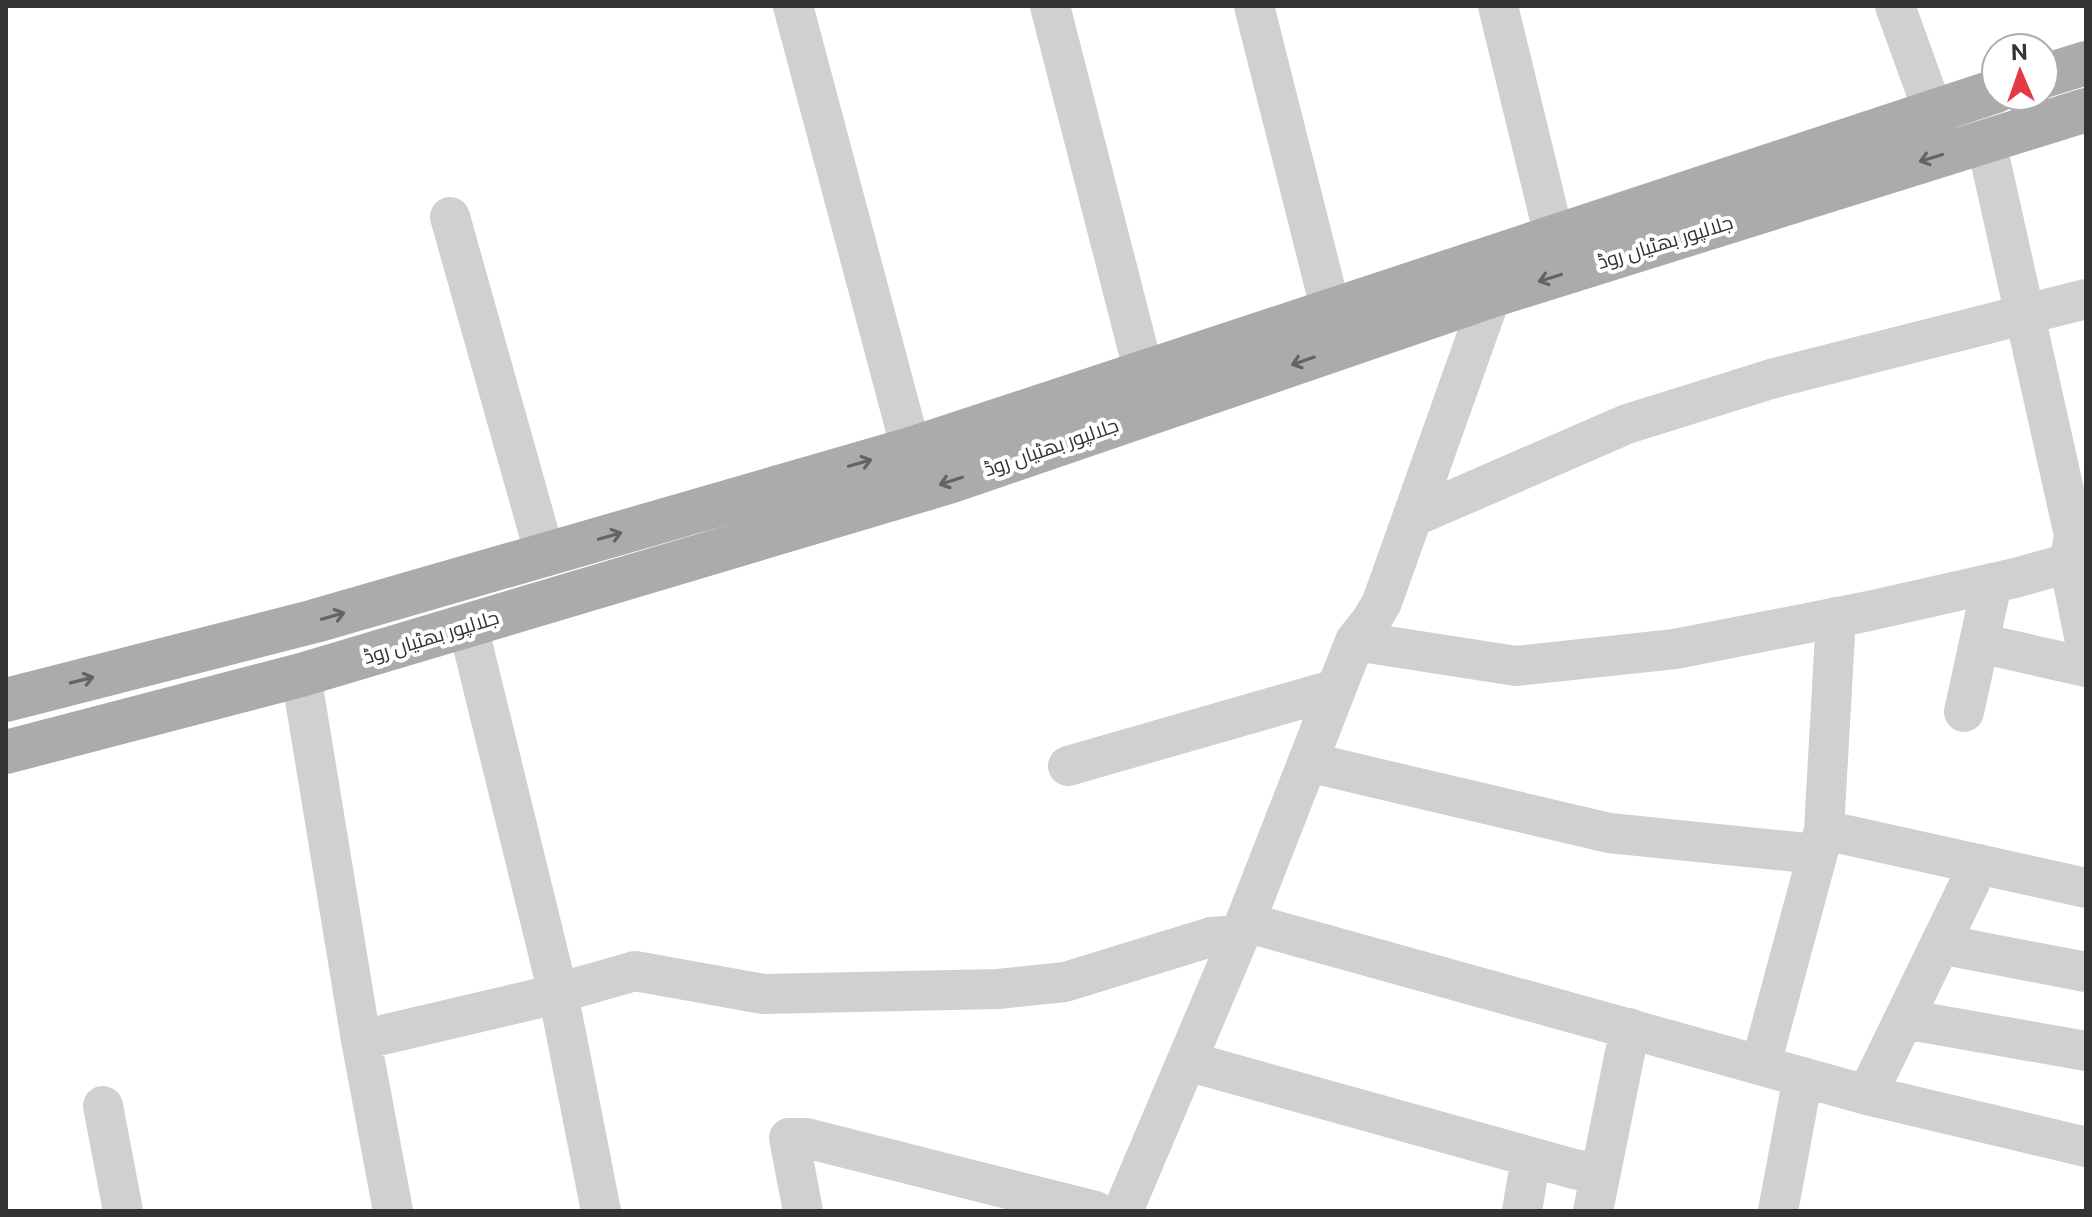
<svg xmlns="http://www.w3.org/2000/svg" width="2092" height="1217" font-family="'Public Sans',Cairo,sans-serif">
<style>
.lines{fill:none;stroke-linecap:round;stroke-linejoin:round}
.minor{stroke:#d0d0d0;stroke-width:40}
.primary{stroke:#ababab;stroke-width:44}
.oneway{stroke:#636363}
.labels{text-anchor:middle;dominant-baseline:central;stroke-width:8;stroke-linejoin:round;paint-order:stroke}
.street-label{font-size:20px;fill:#333;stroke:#fff}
</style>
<rect width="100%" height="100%" fill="#fff"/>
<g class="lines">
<path class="minor" d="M793,6l118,443
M1050,6l94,367
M1254,6l77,305
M1498,6l56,230
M1895,6l38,105
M1986,141l88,394
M450,217l95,338
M1413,517l214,-93 144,-45 315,-80
M2069,563l17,83
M468,626l90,367 43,218
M1355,641l161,25 159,-17 194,-38 146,-33 54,-15 5,-28 12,-4
M1979,643l107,24
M301,675l60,365 32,171
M1964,712l28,-129
M1308,762l301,71 207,21
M1068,766l268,-77
M1824,830l262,58
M1245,922l622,173 219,52
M1940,944l146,28
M1904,1019l182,32
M361,1040l183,-43 91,-26 128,23 235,-5 67,-7 146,-45 29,-2
M1187,1061l387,108 26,5
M1761,1064l63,-234 12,-213
M1867,1095l112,-231
M103,1106l20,105
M803,1211l-14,-73h17l289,73
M1123,1211l117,-276 115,-294 16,-20 11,-19 109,-306
M1522,1211l9,-54
M1593,1211l37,-183
M1778,1211l25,-134"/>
<path class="primary" d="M2044,76l42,-13
M6,700l309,-79 596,-172 1085,-358
M6,752l295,-77 651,-194 539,-185 595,-186"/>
</g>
<defs><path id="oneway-shaft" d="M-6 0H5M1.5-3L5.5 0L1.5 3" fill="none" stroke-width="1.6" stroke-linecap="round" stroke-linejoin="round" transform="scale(2)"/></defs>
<g class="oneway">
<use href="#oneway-shaft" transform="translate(1931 158) rotate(163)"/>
<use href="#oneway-shaft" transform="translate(1550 278) rotate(163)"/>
<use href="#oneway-shaft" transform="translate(1303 361) rotate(161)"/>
<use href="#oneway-shaft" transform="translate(860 463) rotate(-16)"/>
<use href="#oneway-shaft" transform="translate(951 481) rotate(162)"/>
<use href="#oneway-shaft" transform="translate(610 536) rotate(-16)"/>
<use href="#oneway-shaft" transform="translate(333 616) rotate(-16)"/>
<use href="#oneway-shaft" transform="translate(82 680) rotate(-14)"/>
</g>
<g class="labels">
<g class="street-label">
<text transform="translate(1665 242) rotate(-17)">جلالپور بھٹیاں روڈ</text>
<text transform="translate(1051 447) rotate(-19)">جلالپور بھٹیاں روڈ</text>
<text transform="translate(431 637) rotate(-17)">جلالپور بھٹیاں روڈ</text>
</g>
</g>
<rect width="2092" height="1217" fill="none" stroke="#333333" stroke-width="16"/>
<g transform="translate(2020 72) rotate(358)"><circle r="38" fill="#ffffff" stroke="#adadad" stroke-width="2"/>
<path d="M0-6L14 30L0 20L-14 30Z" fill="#e63946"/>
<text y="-12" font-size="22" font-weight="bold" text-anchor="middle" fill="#333333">N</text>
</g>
</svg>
